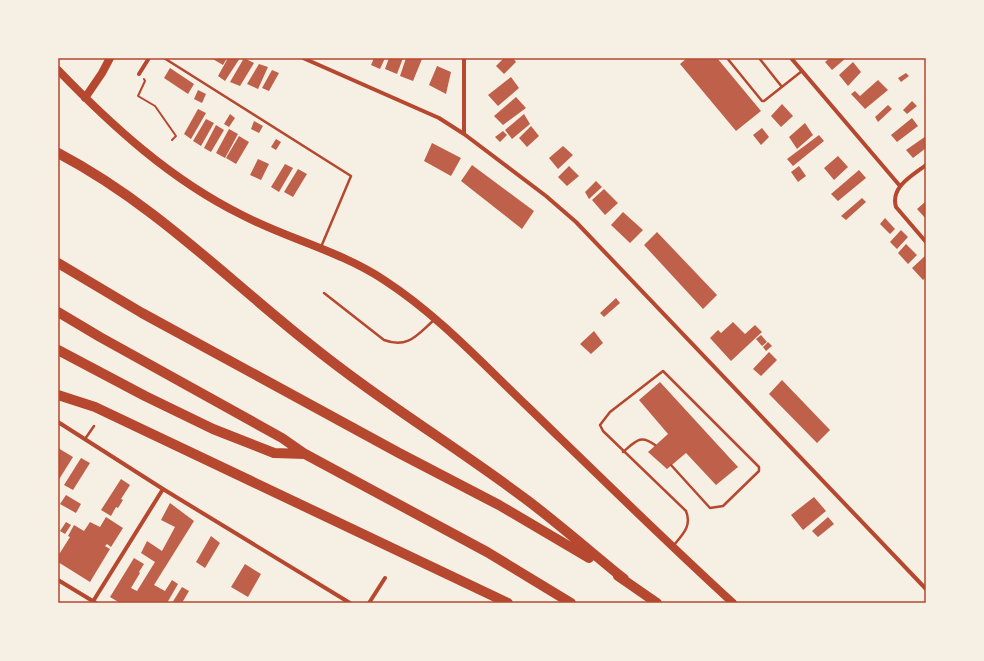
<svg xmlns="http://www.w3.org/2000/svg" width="984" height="661" font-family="'Fira Sans',sans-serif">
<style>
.building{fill:#bf614a}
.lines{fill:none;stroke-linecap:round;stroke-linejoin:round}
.path{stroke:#b5482f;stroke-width:2}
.service{stroke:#b5482f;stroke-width:2.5}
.minor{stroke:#b5482f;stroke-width:4}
.primary{stroke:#b5482f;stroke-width:8}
.motorway{stroke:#b5482f;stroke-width:10}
.neatline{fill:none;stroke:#b5482f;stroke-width:1.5}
</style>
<rect width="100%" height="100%" fill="#f6efe4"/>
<path class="building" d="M211,58h16l-4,7z
M228,58h12l-15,23 -7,-5z
M244,58l10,5 -14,23 -10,-4z
M374,58h11l-5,11 -9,-4z
M389,58h14l-6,16 -12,-5z
M406,58l16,1 -9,22 -13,-5z
M504,58h9l3,4 -12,12 -8,-8z
M687,58h30l44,53 -25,20 -56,-67z
M830,58h16l-14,12 -7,-8z
M853,62l8,10 -13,14 -9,-11z
M259,64l9,3 -10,22 -11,-5z
M437,66l14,6 -5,22 -17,-9z
M170,68l24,16 -6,10 -24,-16z
M272,70l7,3 -10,18 -7,-3z
M906,73l3,3 -8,6 -3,-4z
M511,77l8,11 -21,18 -10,-11z
M878,80l10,10 -23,19 -14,-15 4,-3 5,5z
M198,90l8,4 -4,9 -8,-4z
M516,97l10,11 -23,17 -9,-9z
M912,101l5,5 -10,8 -4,-4z
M782,104l11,12 -12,11 -10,-11z
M888,105l4,4 -14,13 -3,-5z
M198,109l8,4 -15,26 -7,-5z
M230,114l5,4 -6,9 -5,-3z
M524,114l6,10 -18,15 -7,-9z
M912,118l6,8 -21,16 -6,-7z
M206,119l8,4 -13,23 -8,-5z
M254,121l9,5 -4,7 -8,-4z
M805,123l8,12 -16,14 -8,-12z
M216,125l8,5 -13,22 -7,-4z
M531,126l8,10 -12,11 -8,-9z
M762,128l7,9 -8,8 -8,-10z
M229,129l9,5 -13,24 -9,-5z
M503,131l4,4 -7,7 -5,-5z
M819,135l5,6 -31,25 -6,-7z
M239,136l10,6 -13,22 -10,-6z
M926,136v12l-13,10 -7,-8z
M276,139l5,3 -5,8 -5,-3z
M432,143l29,15 -10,18 -27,-15z
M563,146l10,9 -15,14 -9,-11z
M838,156l10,11 -14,13 -10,-12z
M258,159l11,5 -8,16 -11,-5z
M285,164l8,4 -14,24 -8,-5z
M472,165l62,46 -12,18 -61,-48z
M569,166l10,10 -12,10 -9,-9z
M799,166l7,10 -8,6 -7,-10z
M298,169l9,5 -14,23 -9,-5z
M859,170l7,8 -28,23 -7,-7z
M596,181l6,6 -13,12 -4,-7z
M604,189l14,14 -13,12 -13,-15z
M862,198l4,4 -20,18 -5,-4z
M925,202l1,1v16l-9,-10z
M623,212l20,18 -13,13 -19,-18z
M885,218l10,11 -5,5 -10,-10z
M901,230l7,7 -11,12 -7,-7z
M657,232l60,63 -14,14 -59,-64z
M906,244l11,11 -9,9 -10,-11z
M926,255v22l-3,3 -11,-12z
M616,298l4,5 -16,14 -4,-4z
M733,322l12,12 10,-9 7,7 -31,29 -21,-23 8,-8 3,3z
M594,331l9,12 -12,11 -11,-10z
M761,335l6,7 -5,4 -6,-7z
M768,342l4,4 -6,5 -3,-4z
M769,352l8,8 -16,16 -8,-7z
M782,380l48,50 -13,13 -48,-49z
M660,382l78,85 -22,18 -30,-32 -19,16 -19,-17 20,-18 -29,-34z
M58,448l15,9 -15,24z
M81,458l9,5 -17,27 -9,-5z
M121,479l9,6 -9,14 2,1 -5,8 -2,-1 -5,9 -10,-6z
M66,495l15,9 -5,9 -16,-9z
M814,497l12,14 -23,19 -12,-15z
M170,503l24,18 -40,64 11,6 7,-11 6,4 -11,19h-47l-10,-6 24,-39 10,6 -5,8 1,1 -9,15 6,3 18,-29 -14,-9 6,-12 15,10 13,-24 -14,-7z
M106,517l17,11 -12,19 -4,-3 -2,2 5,3 -20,33 -32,-20v-6l12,-19 -2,-1 6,-11 10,6 6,-9 10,5z
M828,517l6,7 -16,13 -6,-6z
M66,522l5,3 -6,9 -5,-3z
M211,536l9,7 -15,25 -9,-6z
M245,564l16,10 -13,23 -17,-10z
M182,587l7,4 -7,12h-10z"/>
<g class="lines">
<path class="path" d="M144,79l1,2 -7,15 17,10 21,30 -4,4"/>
<path class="service" d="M164,58l187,118 -30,71
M727,58l35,43h2l38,-30
M759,58l23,29
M324,293l60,47c24,9 33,-5 50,-20
M85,439l9,-13
M623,452c13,-11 17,-18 32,-7
M671,465l39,43 13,-2 36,-35v-4l-96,-96 -53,41 -10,13 3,6 83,80c6,15 -3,23 -12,34"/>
<path class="minor" d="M303,58l136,60 25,16 82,62 30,26 350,367
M464,58v76
M791,58l109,128
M139,74l10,-16
M926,165c-14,11 -36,22 -30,42l30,35
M58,422l105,67 187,114
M58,580l38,23
M92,603l71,-114
M369,603l16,-25"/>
<path class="primary" d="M58,70c54,56 113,110 184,145 46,24 98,36 142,65 54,35 98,83 144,127 68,66 135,132 205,196
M85,98l17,-25 8,-15"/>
<path class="motorway" d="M58,153c95,50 166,123 249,189 70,57 148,104 220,158 33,25 65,53 97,79
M58,263l84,50 257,140 100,52 90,53
M58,312l42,25 182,101 23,16 182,98 84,51
M58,350l87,46 68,33 61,24 31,1
M58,395l37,12 413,196
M618,576l39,27"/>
</g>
<rect width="984" height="661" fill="none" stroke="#f6efe4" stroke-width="118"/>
<rect x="59" y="59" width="866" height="543" class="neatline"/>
</svg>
